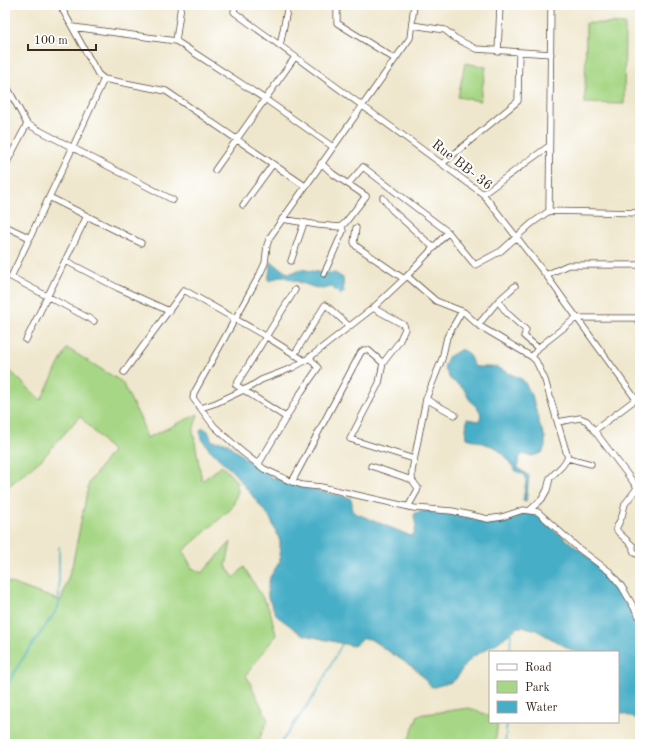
<svg xmlns="http://www.w3.org/2000/svg" width="645" height="749" font-family="'Old Standard TT',serif">
<style>
.green{fill:#a7d786;stroke:#718052}
.water{fill:#47aec7;stroke:#416c72}
.lines{fill:none;stroke-linecap:round;stroke-linejoin:round}
.stream{stroke:#47aec7;stroke-width:1.5}
.minor-casing{stroke:#564638;stroke-width:7}
.minor{stroke:#fff;stroke-width:5.5}
.labels{text-anchor:middle;dominant-baseline:central;stroke-width:4;stroke-linejoin:round;paint-order:stroke}
.street-label{font-size:14px;fill:#3b2a1e;stroke:#fff}
</style>
<rect width="100%" height="100%" fill="#fff"/>
<filter id="ink" filterUnits="userSpaceOnUse"><feTurbulence type="fractalNoise" baseFrequency=".025" numOctaves="2"/><feDisplacementMap in="SourceGraphic" scale="8" xChannelSelector="R" yChannelSelector="G"/><feConvolveMatrix kernelMatrix="1 2 1 2 8 2 1 2 1" color-interpolation-filters="sRGB"/></filter>
<filter id="wash" filterUnits="userSpaceOnUse"><feTurbulence type="fractalNoise" baseFrequency=".012" numOctaves="4" result="noise"/><feDisplacementMap in="SourceGraphic" scale="16" xChannelSelector="R" yChannelSelector="G"/><feGaussianBlur stdDeviation="0.9" result="paint"/><feColorMatrix in="noise" values="0 0 0 0 0 0 0 0 0 0 0 0 0 0 0 0 0 1.4 0 .05"/><feComposite in="paint" operator="in"/></filter>
<g filter="url(#wash)">
<rect width="100%" height="100%" fill="#efe7cd"/>
<path class="green" d="M586,23l39,1 -1,80 -39,-1z
M465,63l21,4 -6,34 -22,-4z
M67,348l55,34 19,38 6,18 51,-24 -5,17 9,50 20,-15 14,15 2,10 -6,17 -49,43 9,17 10,5 29,-31 -5,24 8,12 10,-11 26,43 6,25 -30,40 22,45 -11,24h-252v-163l56,20 11,-35 17,-83 23,-32 -32,-35 -38,43 -37,30v-118l2,-3 34,32z
M469,708l21,8v6h8l-3,22h-88l11,-29z"/>
<path class="water" d="M270,262c8,1 15,15 24,10 2,-1 4,-2 6,-3l24,4h11l8,5 1,14 -4,3 -8,-8 -10,2 -9,-2 -31,-11c-5,0 -8,5 -14,4l2,-11z
M460,350h4l5,5 5,11 4,1h18l27,13 9,15 8,31 5,11v9l-3,7 -10,3 -10,-2 -4,6v8l11,8 -3,26 -3,-1 3,-20 -2,-6 -8,-4 -11,-15 -10,-9 -28,-9 -1,-8 1,-11 12,2 2,-4 -1,-6 -11,-12 -5,-10 -14,-10 -6,-12 4,-10z
M203,428l5,3 4,10 13,1 33,26 14,9 8,3 21,7 28,6 21,5 2,4v8l3,3 56,23 3,-2 2,-8 -2,-10 1,-3c21,-9 55,8 77,9 14,1 25,-11 42,-9l69,56 16,18 21,38v95l-22,-8v-60h-43l-39,-22 -11,-3h-7l-21,16 -23,13 -10,10 -8,13 -4,3 -18,5 -4,-1 -13,-16 -47,-31c-11,-2 -8,3 -17,7l-52,-12 -24,-18 -9,-18v-11l2,-10 10,-16v-20l-9,-21 -8,-11 -28,-35 -27,-26 -7,-11 -1,-7z"/>
<g class="lines">
<path class="stream" d="M5,353l4,-5
M510,652l1,-20
M5,689l16,-28 37,-53 1,-5v-56
M280,744l36,-51 26,-49
M505,744l2,-22"/>
</g>
</g>
<g filter="url(#ink)">
<g class="lines">
<g class="minor-casing">
<path id="minor" d="M60,5l38,69 6,5
M235,5l-1,7 249,182 63,81 94,130
M337,5v18l58,36
M414,5l-4,33 -140,199 -3,8 -2,18 -5,11 -66,119 -1,5 21,28 27,25 23,18 26,12 12,4 19,2 93,21 38,3 36,8 14,-2 21,-7 15,2 40,36 32,24 12,15 18,31
M412,25l33,5 10,8 21,11 75,5
M73,27l103,14 89,58 68,48
M176,41l5,-36
M280,46l8,-41
M498,52l2,-47
M104,79l62,12 139,95
M5,83l22,41 146,76
M442,164l76,-63 1,-48
M5,166l22,-42
M215,170l80,-113
M348,184l15,-17 85,65 27,33 26,-14 30,-27 18,-13 91,2
M483,194l66,-48
M49,197l92,46
M383,198l9,12 42,38
M243,205l30,-41
M549,211l2,-206
M282,219l36,6 22,2 5,-4 21,-27 -33,-22 -12,-11
M5,226l25,12
M356,228l-2,14 2,4 48,33
M66,261l52,27 51,23
M291,261l13,-38
M324,274l19,-43 -1,-4
M546,275l22,-10h72
M407,276l29,25 28,11 14,13 54,32 4,4 9,19 23,78 23,6
M498,301l17,-15
M373,308l31,17 1,4 -6,13 -16,21 -4,20 -29,56 64,20
M94,321l-83,-44 61,-128 32,-70
M478,325l20,-24 9,12 19,17 -2,6 14,12 -6,9
M26,340l61,-124
M538,348l38,-30h60l4,6
M294,355l31,-50 2,1 22,20
M124,372l60,-82 83,47 38,24
M426,399l29,16
M201,408l15,-5 34,-16 11,-7 31,-12 13,-7 68,-53 34,-32 41,-44
M287,418l-51,-33 59,-95
M558,422l22,-4 7,3 53,70
M595,430l45,-34
M258,465l42,-71 18,-26 -9,-11
M371,466l41,14
M292,482l69,-130 3,-2h4l15,13
M637,488l-12,16 -3,12 -6,13 3,4 14,13c-1,6 2,7 7,10
M408,507l9,-16 1,-3 -6,-8v-9l14,-72 16,-40 5,-22 15,-26
M530,510l12,-11 5,-9 3,-12 12,-12 6,-8
M639,581h1"/>
</g>
<use href="#minor" class="minor"/>
</g>
</g>
<g class="labels">
<g class="street-label">
<text transform="translate(462 165) rotate(38)">Rue BB- 36</text>
</g>
</g>
<rect width="645" height="749" fill="none" stroke="#fff" stroke-width="20"/>
<rect x="489" y="651" width="130" height="72" fill="#ffffff" stroke="#b1aaa5"/>
<rect x="497" y="664" width="20" height="6" fill="#ffffff" stroke="#b1aaa5"/>
<text x="525" y="671" font-size="12" fill="#3b2a1e">Road</text>
<rect x="497" y="681" width="20" height="12" fill="#a7d786" stroke="#b1aaa5"/>
<text x="525" y="691" font-size="12" fill="#3b2a1e">Park</text>
<rect x="497" y="701" width="20" height="12" fill="#47aec7" stroke="#b1aaa5"/>
<text x="525" y="711" font-size="12" fill="#3b2a1e">Water</text>
<path d="M28 44v6h68v-6" fill="none" stroke="#3b2a1e" stroke-width="2"/>
<text x="34" y="44" font-size="12" fill="#3b2a1e" stroke="#ffffff" stroke-width="3" paint-order="stroke">100 m</text>
</svg>
